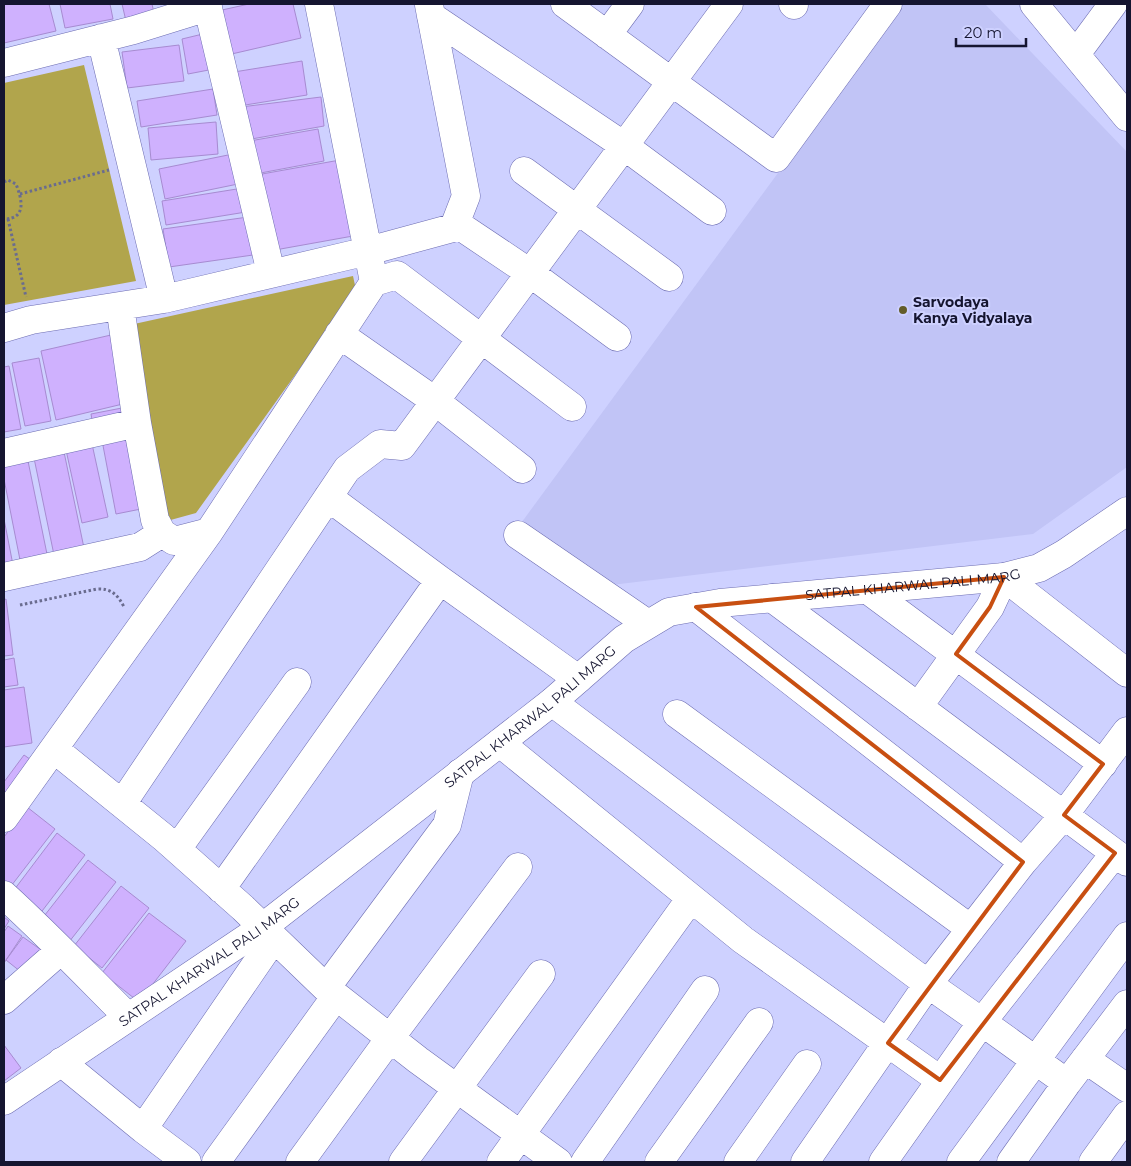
<svg xmlns="http://www.w3.org/2000/svg" width="1131" height="1166" font-family="Montserrat,sans-serif">
<style>
.built{fill:#c1c4f6}
.green{fill:#b1a54c}
.building{fill:#cfb1fe;stroke:#a78bd1}
.lines{fill:none;stroke-linecap:round;stroke-linejoin:round}
.street-casing{stroke:#6d6db2;stroke-width:29}
.secondary-casing{stroke:#6d6db2;stroke-width:29}
.path{stroke:#6a6c8f;stroke-width:3;stroke-dasharray:2.5 2.5;stroke-linecap:butt}
.street{stroke:#fff;stroke-width:28}
.secondary{stroke:#fff;stroke-width:28}
.marked{fill:none;stroke:#c84f11;stroke-width:4;stroke-linejoin:round}
.poi-dot{fill:#635c29;stroke:#ced1ff;stroke-width:2}
.labels{text-anchor:middle;dominant-baseline:central;stroke-width:4;stroke-linejoin:round;paint-order:stroke}
.poi-label{font-size:14px;font-weight:bold;fill:#151530;stroke:#ced1ff;text-anchor:start}
.street-label{font-size:14px;fill:#151530;stroke:#ced1ff}
</style>
<rect width="100%" height="100%" fill="#ced1ff"/>
<path class="built" d="M902,4h83l142,148v315l-94,67 -438,53 -79,-57z"/>
<path class="green" d="M84,65l52,216 -132,24v-222z
M353,276l3,14 -160,223 -40,11 -31,-198z"/>
<path class="building" d="M4,4h45l7,27 -52,12z
M60,4h50l3,15 -48,9z
M122,4h30l2,9 -28,8z
M249,4h44l8,34 -78,18 -10,-44z
M207,33l7,36 -26,5 -6,-35z
M179,45l5,36 -57,7 -5,-36z
M302,61l5,34 -68,11 -5,-34z
M213,89l4,26 -76,12 -4,-26z
M321,97l3,29 -78,14 -5,-33z
M216,122l2,32 -67,6 -3,-32z
M318,129l6,32 -74,14 -6,-33z
M233,154l5,30 -73,15 -6,-30z
M340,160l13,76 -78,14 -13,-76z
M243,188l3,24 -80,13 -4,-24z
M248,217l5,38 -84,12 -6,-38z
M111,335l16,68 -71,17 -15,-69z
M39,358l12,63 -26,5 -13,-63z
M9,366l12,63 -17,3v-65z
M127,407l3,16 -36,8 -3,-17z
M131,429l15,79 -30,6 -15,-79z
M92,444l16,73 -26,6 -16,-73z
M64,452l20,96 -30,7 -20,-97z
M28,461l20,98 -27,6 -17,-86v-13z
M4,519l10,51 -10,3z
M6,599l7,56 -9,1v-56z
M14,658l4,27 -14,2v-27z
M24,687l8,56 -28,4v-57z
M24,755l16,11 -36,50v-34z
M27,807l28,22 -47,61 -4,-4v-49z
M57,833l28,22 -46,60 -28,-21z
M88,860l28,22 -47,60 -28,-22z
M121,886l28,22 -47,60 -28,-22z
M149,913l37,28 -47,61 -37,-29z
M4,917l5,4 -5,8z
M8,926l14,10 -18,27v-31z
M23,937l28,20 -25,19 -20,-16z
M4,1045l17,23 -17,13z"/>
<g class="lines">
<g class="street-casing">
<path id="street" d="M207,4l64,269
M565,4l211,154 112,-154
M793,4l1,1
M1034,4l93,113
M429,5l37,191 -12,31
M431,16l192,129 89,66
M607,35l23,-31
M101,38l63,261
M1076,54l37,-50
M4,63l130,-33 74,-23
M524,171l145,106
M374,282l23,-7 175,132
M120,306l17,117 18,97 7,13 12,8 35,-9
M4,328l27,-8 133,-21 204,-48 92,-25 70,47 87,64
M339,334l96,67 87,68
M4,453l133,-30
M328,497l112,83 138,99
M518,535l130,89
M4,577l136,-30 22,-14
M868,590l235,174
M772,598l355,264
M696,607l327,255
M552,702l376,282 54,38 -99,140
M918,707l72,-100 14,-30 123,96
M677,714l294,215
M500,743l243,197 197,140
M54,749l109,88 80,71 83,80 92,72 140,102
M122,804l225,-335 33,-25 22,2 327,-442
M4,818l205,-286 165,-250 -55,-278
M177,849l120,-167
M221,889l219,-309
M4,895c43,39 83,81 124,122
M326,988l121,-163 13,-52
M4,1000l57,-50
M1085,1059l42,29
M61,1062l82,67 44,33
M1067,1083l-85,-61 133,-169
M143,1129l131,-191
M216,1162l120,-166
M300,1162l90,-124 128,-171
M403,1162l138,-188
M501,1162l190,-264
M585,1162l120,-172
M659,1162l100,-140
M738,1162l69,-98
M805,1162l123,-178 95,-122 41,-47 63,-84
M961,1162l166,-226
M1011,1162l56,-79 60,-79
M1093,1162l34,-47"/>
</g>
<g class="secondary-casing">
<g id="secondary">
<path id="s1" d="M4,1101l259,-174 289,-225 72,-63 45,-27 51,-9 284,-26 35,-9 25,-14 63,-43"/>
</g>
</g>
<path class="path" d="M4,182l4,-2 8,4c6,15 11,35 -12,35
M20,194l89,-24
M8,219l18,78
M20,605l77,-16c14,-1 21,6 27,18"/>
<use href="#street" class="street"/>
<use href="#secondary" class="secondary"/>
</g>
<path class="marked" d="M1004,577l-14,30 -34,47 147,110 -39,51 51,38 -175,227 -52,-37 135,-181 -327,-255z"/>
<circle class="poi-dot" cx="903" cy="310" r="5"/>
<g class="labels">
<g class="poi-label">
<text x="913" y="302">Sarvodaya<tspan x="913" dy="16">Kanya Vidyalaya</tspan></text>
</g>
<g class="street-label">
<text stroke="none"><textPath href="#s1" startOffset="1072">SATPAL KHARWAL PALI MARG</textPath></text>
<text stroke="none"><textPath href="#s1" startOffset="652">SATPAL KHARWAL PALI MARG</textPath></text>
<text stroke="none"><textPath href="#s1" startOffset="248">SATPAL KHARWAL PALI MARG</textPath></text>
</g>
</g>
<rect width="1131" height="1166" fill="none" stroke="#151530" stroke-width="10"/>
<path d="M956 38v8h70v-8" fill="none" stroke="#151530" stroke-width="2.5"/>
<text x="964" y="38" font-size="15" fill="#151530" stroke="#ced1ff" stroke-width="4" paint-order="stroke">20 m</text>
</svg>
